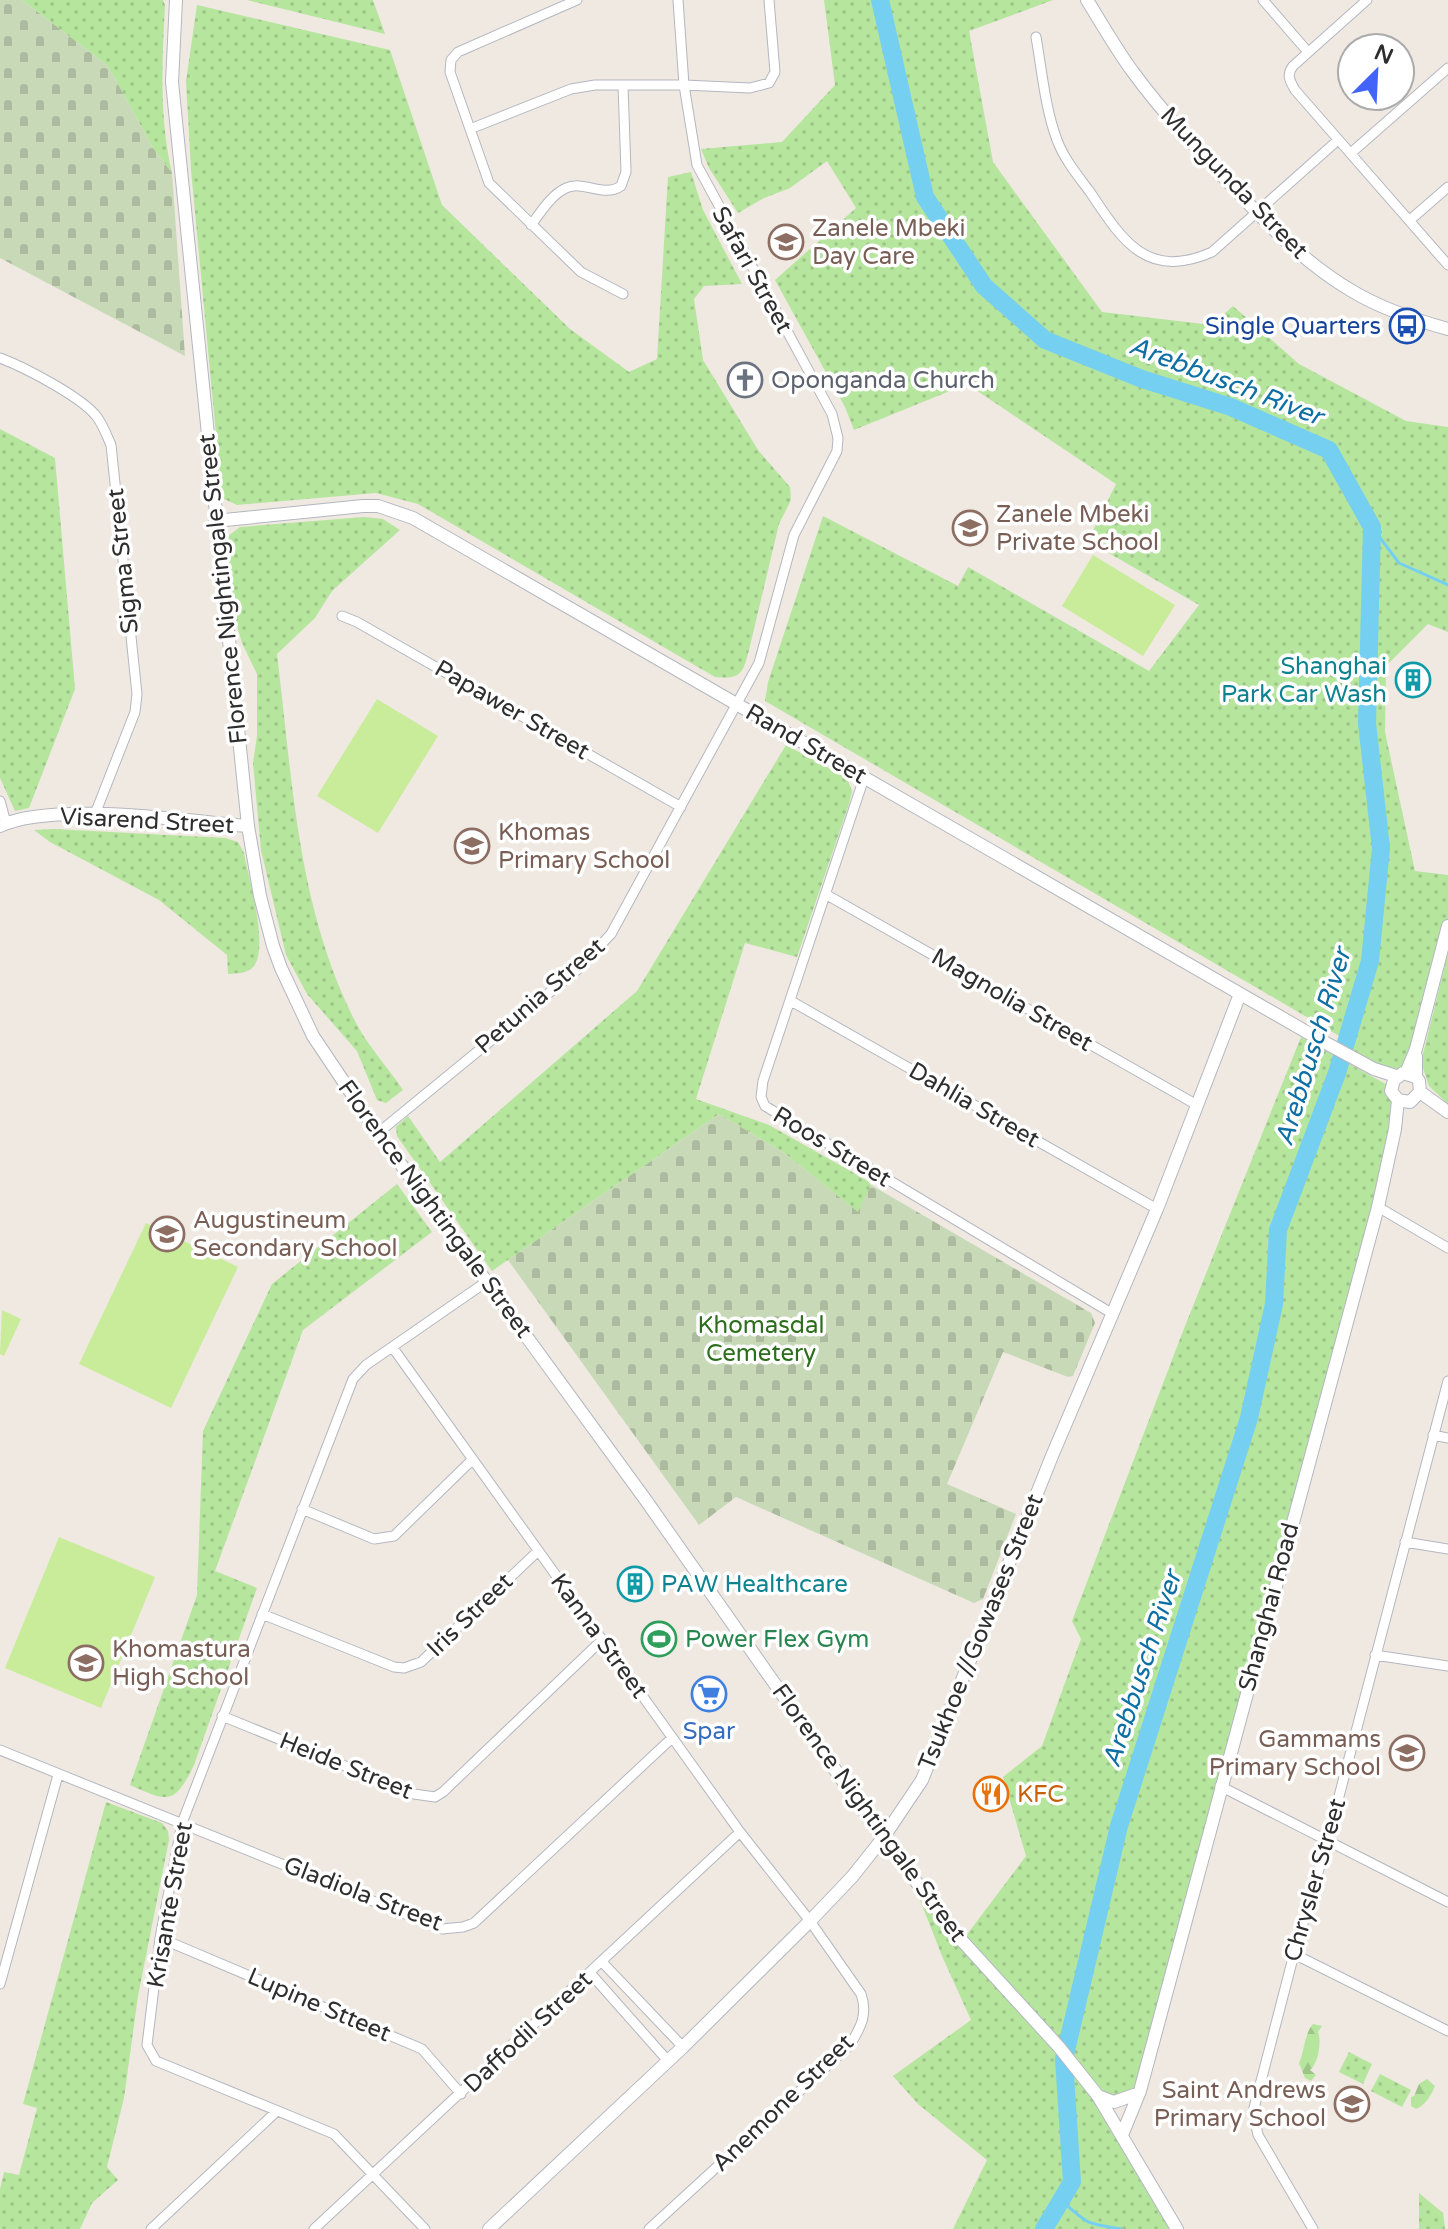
<svg xmlns="http://www.w3.org/2000/svg" width="1448" height="2229" font-family="'Varela Round',sans-serif">
<style>
.green{fill:url(#green-dots);fill-rule:evenodd}
.forest{fill:url(#forest-firs)}
.cemetery{fill:url(#cemetery-stones)}
.pitch{fill:#c9ec9a}
.lines{fill:none;stroke-linecap:round;stroke-linejoin:round}
.stream{stroke:#75cff0;stroke-width:3}
.river{stroke:#75cff0;stroke-width:18}
.street-casing{stroke:#b4b7c1;stroke-width:11}
.secondary-casing{stroke:#b4b7c1;stroke-width:14}
.street{stroke:#fff;stroke-width:9}
.secondary{stroke:#fff;stroke-width:12}
.labels{text-anchor:middle;dominant-baseline:central;stroke-width:7;stroke-linejoin:round;paint-order:stroke}
.street-label{font-size:24px;fill:#2e2e2e;stroke:#fff}
.education-label{font-size:24px;fill:#785e54;stroke:#fff;text-anchor:start}
.transit-label{font-size:24px;fill:#164399;stroke:#fff;text-anchor:end}
.worship-label{font-size:24px;fill:#5b616d;stroke:#fff;text-anchor:start}
.culture-label{font-size:24px;fill:#0d838f;stroke:#fff;text-anchor:end}
.park-label{font-size:24px;fill:#2c6e1b;stroke:#fff}
.leisure-label{font-size:24px;fill:#27864d;stroke:#fff;text-anchor:start}
.shop-label{font-size:24px;fill:#366cbe;stroke:#fff}
.food-label{font-size:24px;fill:#c56008;stroke:#fff;text-anchor:start}
.water-label{font-size:26px;font-style:italic;fill:#0d6fa3;stroke:#fff}
</style>
<defs>
<pattern id="green-dots" width="8" height="8" patternUnits="userSpaceOnUse" patternTransform="scale(2)"><rect width="8" height="8" fill="#b6e59e"/><path d="M2 2h.1M6 6h.1" fill="none" stroke="#9dc588" stroke-width="1.8" stroke-linecap="round"/></pattern>
<pattern id="forest-firs" width="22" height="20" patternUnits="userSpaceOnUse" patternTransform="scale(2)"><rect width="22" height="20" fill="#b6e59e"/><path d="M5 1l3.5 6h-7zM16 11l3.5 6h-7z" fill="#9dc588"/></pattern>
<pattern id="cemetery-stones" width="16" height="16" patternUnits="userSpaceOnUse" patternTransform="scale(2)"><rect width="16" height="16" fill="#c8d9b8"/><path d="M2 7V4a2 2 0 0 1 4 0v3zM10 15v-3a2 2 0 0 1 4 0v3z" fill="#acbb9e"/></pattern>
</defs>
<rect width="100%" height="100%" fill="#efe9e1"/>
<path class="green" d="M22,0h141l2,5c-3,57 -6,112 7,168l-19,-25 -45,-82z
M247,0h126l12,34z
M824,0h229l-84,31 24,131 109,150 110,13 21,-19 66,58 107,57 42,6v205l-20,-8 -42,42 -1,66 30,139 33,4v47l-32,126 -20,28 -53,-25 27,-90 4,-39 -6,41 -23,74h-4l-576,-336 3,-19 55,-166 135,70 10,-19 181,104 50,-66 -111,-64 28,-57 -149,-100 -113,46 -9,-23 -70,-127 81,-72 -29,-47 -37,27 -26,10 -26,15 -29,-45 -8,-19 81,-7 53,-57zM1138,378l93,29 98,43 26,48 -30,-48 -95,-41z
M197,5l193,45 52,155 128,124 59,43 28,-13 11,-182 23,-5 12,38 39,74 -38,2 -10,13 9,61 55,90 32,37 1,13 -12,24 -30,126c-6,23 -8,30 -34,27l-297,-173 -42,-11 -139,12 -15,-7 -31,-328 -5,-89z
M0,429l55,29 20,231 -46,119 -14,3 -15,-33z
M364,517l19,2 17,11 -68,61 -17,27 -38,36c15,122 20,249 75,361 12,27 35,51 51,75l-17,13 -9,-3 -20,-49 -50,-57 -21,-39 -25,-105 -8,-87 4,-27v-62l-15,-31 -11,-38 -3,-69 12,-9z
M786,745l61,33 5,13 -3,13 -52,153 -52,-14 -49,156 73,26 99,56 3,4 -12,28 -76,-61 -64,-38 -227,157 -95,-135 -1,-9 12,-11 32,46 197,-171z
M54,829l171,9 13,4 6,11c4,23 27,99 8,115 -6,6 -16,5 -24,6l-1,-19 -68,-55 -109,-58 -16,-12z
M1448,953v151l-19,-18 -8,-24z
M1301,1037l90,50 4,42 -261,966 -28,5 71,129h-224l34,-69 -69,-56 -25,-28 78,-56 -29,-64 -33,-84 53,69 64,-85 -23,-79 39,-31 39,-107 -9,-18 113,-295z
M397,1184l35,48 -129,98 -88,241 42,17 -63,177c-19,39 -25,38 -64,20l67,-190 6,-164 69,-147z
M106,1802l56,21 6,8 1,9 -31,156 -14,102 -17,69 11,13 -26,23 -12,26h-80v-40l4,-17 15,3 18,-67 -14,-4z
M1349,2052l23,12 -9,20 -24,-12z
M1380,2074l31,16 -9,17 -31,-16z
M1419,2193l24,20 2,16h-26z"/>
<path class="forest" d="M1313,2024l9,2 -4,6c4,9 0,32 -8,38l6,5 -5,6 -6,-3 -6,-15c6,-13 5,-29 14,-39z
M1427,2079l8,7c-4,9 -9,19 -19,23l-5,-3v-9l3,-1 5,-12z"/>
<path class="cemetery" d="M0,0h22l86,66 45,82 19,25 13,183 -185,-98z
M719,1114l64,38 75,60 13,-27 220,128 4,10 -22,53 -5,1 -65,-25 -56,132 69,30 -33,85 -9,4 -238,-106 -37,28 -191,-265z"/>
<path class="pitch" d="M1093,555l82,50 -32,51 -81,-50z
M377,699l61,37 -60,97 -61,-37z
M146,1223l92,44 -67,141 -92,-44z
M2,1310l19,9 -17,37 -4,-2z
M59,1537l96,40 -54,131 -96,-40z"/>
<g class="lines">
<path class="stream" d="M1372,527l27,36 49,22
M1061,2200c28,25 24,23 60,29"/>
<path class="river" d="M880,0l45,197 59,89 61,54 97,39 89,28 98,43 43,77 -5,196 14,125 -11,113 -33,112 -59,157 -4,74 -25,114 -130,408 -55,233 8,123 -28,47"/>
<g class="street-casing">
<path id="street" d="M577,0l-119,52 -7,8 -1,12 39,111 92,89 42,22
M1263,0l45,52
M1367,0l-74,66c-7,9 -3,15 2,24l153,175
M1036,37c6,34 9,71 21,103 7,19 21,36 33,52 32,48 57,89 122,60l126,-112
M470,129l101,-40 24,-4h89l66,3 19,-5 6,-11 -6,-72
M1351,153l97,-85
M1410,220l38,-33
M531,225c10,-13 20,-30 35,-37 18,-8 38,10 55,-2l5,-14 -3,-87
M0,358c24,9 82,39 97,59 6,8 10,19 14,28l26,249 -2,18 -40,102
M342,616l15,6 324,185
M864,778l-101,303 -2,16 4,9 348,208
M0,801l6,22
M827,895l370,210
M791,1001l366,208
M378,1133l199,-163 34,-36 148,-271 35,-128 43,-84 1,-13 -6,-24 -135,-249 -13,-80 -6,-85
M1378,1207l70,41
M393,1348l347,484 70,89 51,73c7,20 0,33 -11,51l-201,184
M1433,1435l15,3
M302,1509l72,30 20,-3 78,-76
M1405,1542l43,7
M262,1614l132,53 10,1 17,-6 117,-111
M1375,1655l73,11
M222,1716l192,78 21,3 8,-5 159,-152
M0,1750l442,179 21,-2 11,-4 198,-185
M1220,1786l228,116
M160,1938l262,111 39,45
M1294,1954l154,77
M603,1963l80,84
M591,1974l77,87
M0,1984l58,-209
M151,2229l126,-118
M314,2229l426,-397
M425,2229l-91,-95 -178,-73 -9,-16 13,-107 22,-115 171,-444 13,-14 120,-83
M1313,2229l-55,-94 -5,-23 41,-158 33,-112 121,-461"/>
</g>
<g class="secondary-casing">
<path id="secondary" d="M176,0l-4,82 76,744 12,70 13,50 8,22 32,68 65,97 267,366 238,339 72,95 104,114 39,49 79,133
M1087,0c15,24 29,49 46,72 30,41 65,78 100,115 36,39 73,77 119,104 30,18 63,29 96,38
M215,521l148,-15h15l35,12 911,524 50,27 22,7
M0,826c53,-25 187,-5 248,0
M1416,1056v21l3,4 1,11 -10,10 -12,-2 -7,-9 3,-11 9,-7 13,4
M1406,1073l10,-24 32,-123
M1420,1092l28,20
M1098,2096l16,6 20,-7
M1122,2135l18,-44 238,-884 17,-78 3,-29
M489,2229l194,-182 127,-126 42,-44 31,-39 39,-58 130,-324 105,-247 83,-215"/>
</g>
<use href="#street" class="street"/>
<use href="#secondary" class="secondary"/>
</g>
<defs>
<g id="school-ring" transform="scale(1.8)"><circle r="9.5" fill="#fff" stroke="#8d6e63" stroke-width="1.5"/><path d="M0-5L7-2L0 1L-7-2ZM-4 1L0 2.5L4 1V4Q0 6-4 4Z" fill="#8d6e63"/></g>
<g id="bus-ring" transform="scale(1.8)"><circle r="9.5" fill="#fff" stroke="#1a4fb4" stroke-width="1.5"/><path d="M-5-6H5V4H4V6H2V4H-2V6H-4V4H-5ZM-3.5-4V0h7V-4ZM-3.5 1.2v1.5H-2V1.2ZM2 1.2v1.5H3.5V1.2Z" fill="#1a4fb4"/></g>
<g id="church-ring" transform="scale(1.8)"><circle r="9.5" fill="#fff" stroke="#6b7280" stroke-width="1.5"/><path d="M-1.2-6h2.4v3.5h3.3v2.4h-3.3V6h-2.4V-.1h-3.3v-2.4h3.3Z" fill="#6b7280"/></g>
<g id="building-ring" transform="scale(1.8)"><circle r="9.5" fill="#fff" stroke="#0f9aa8" stroke-width="1.5"/><path d="M-4-6H4V6H1V3H-1V6H-4ZM-2.5-4.3h1.7v1.8h-1.7ZM.8-4.3h1.7v1.8H.8ZM-2.5-1h1.7V.8h-1.7ZM.8-1h1.7V.8H.8Z" fill="#0f9aa8"/></g>
<g id="stadium-ring" transform="scale(1.8)"><circle r="9.5" fill="#fff" stroke="#2e9e5b" stroke-width="1.5"/><path d="M0-5a6.5 5 0 1 0 0 10a6.5 5 0 1 0 0-10ZM-3.5-1.8h7v3.6h-7Z" fill="#2e9e5b"/></g>
<g id="supermarket-ring" transform="scale(1.8)"><circle r="9.5" fill="#fff" stroke="#3f7fe0" stroke-width="1.5"/><path d="M-6-5.5h2.5l.6 2H6L4.5 2H-2.5L-4.4-4H-6ZM-1.5 3.2a1.3 1.3 0 1 0 .1 0ZM3 3.2a1.3 1.3 0 1 0 .1 0Z" fill="#3f7fe0"/></g>
<g id="restaurant-ring" transform="scale(1.8)"><circle r="9.5" fill="#fff" stroke="#e8710a" stroke-width="1.5"/><path d="M-5-6h1v4h1v-4h1v4h1v-4h1v5L-1.5 .5V6h-2V.5L-5-1ZM5-6V6H3V1.5H1.5Q1.5-4 5-6Z" fill="#e8710a"/></g>
</defs>
<g fill-rule="evenodd">
<use href="#school-ring" x="786" y="242"/>
<use href="#bus-ring" x="1407" y="326"/>
<use href="#church-ring" x="745" y="380"/>
<use href="#school-ring" x="970" y="528"/>
<use href="#building-ring" x="1413" y="680"/>
<use href="#school-ring" x="472" y="846"/>
<use href="#school-ring" x="167" y="1234"/>
<use href="#building-ring" x="635" y="1584"/>
<use href="#stadium-ring" x="659" y="1639"/>
<use href="#school-ring" x="86" y="1663"/>
<use href="#supermarket-ring" x="709" y="1694"/>
<use href="#school-ring" x="1407" y="1753"/>
<use href="#restaurant-ring" x="991" y="1794"/>
<use href="#school-ring" x="1352" y="2104"/>
</g>
<g class="labels">
<g class="street-label">
<text transform="translate(1234 183) rotate(46)">Mungunda Street</text>
<text transform="translate(752 270) rotate(61)">Safari Street</text>
<text transform="translate(123 561) rotate(-96)">Sigma Street</text>
<text transform="translate(223 589) rotate(-96)">Florence Nightingale Street</text>
<text transform="translate(512 710) rotate(30)">Papawer Street</text>
<text transform="translate(806 744) rotate(30)">Rand Street</text>
<text transform="translate(147 821) rotate(3)">Visarend Street</text>
<text transform="translate(540 996) rotate(-41)">Petunia Street</text>
<text transform="translate(1012 1000) rotate(30)">Magnolia Street</text>
<text transform="translate(974 1105) rotate(30)">Dahlia Street</text>
<text transform="translate(832 1147) rotate(31)">Roos Street</text>
<text transform="translate(435 1209) rotate(54)">Florence Nightingale Street</text>
<text transform="translate(1269 1607) rotate(-75)">Shanghai Road</text>
<text transform="translate(470 1615) rotate(-44)">Iris Street</text>
<text transform="translate(981 1632) rotate(-68)">Tsukhoe //Gowases Street</text>
<text transform="translate(599 1636) rotate(54)">Kanna Street</text>
<text transform="translate(346 1766) rotate(22)">Heide Street</text>
<text transform="translate(869 1813) rotate(54)">Florence Nightingale Street</text>
<text transform="translate(1315 1880) rotate(-74)">Chrysler Street</text>
<text transform="translate(363 1894) rotate(21)">Gladiola Street</text>
<text transform="translate(170 1905) rotate(-80)">Krisante Street</text>
<text transform="translate(319 2005) rotate(23)">Lupine Stteet</text>
<text transform="translate(528 2032) rotate(-43)">Daffodil Street</text>
<text transform="translate(783 2103) rotate(-44)">Anemone Street</text>
</g>
<g class="education-label">
<text x="812" y="228">Zanele Mbeki<tspan x="812" dy="28">Day Care</tspan></text>
<text x="996" y="514">Zanele Mbeki<tspan x="996" dy="28">Private School</tspan></text>
<text x="498" y="832">Khomas<tspan x="498" dy="28">Primary School</tspan></text>
<text x="193" y="1220">Augustineum<tspan x="193" dy="28">Secondary School</tspan></text>
<text x="112" y="1649">Khomastura<tspan x="112" dy="28">High School</tspan></text>
<text x="1381" y="1739" text-anchor="end">Gammams<tspan x="1381" dy="28">Primary School</tspan></text>
<text x="1326" y="2090" text-anchor="end">Saint Andrews<tspan x="1326" dy="28">Primary School</tspan></text>
</g>
<g class="transit-label">
<text x="1381" y="326">Single Quarters</text>
</g>
<g class="worship-label">
<text x="771" y="380">Oponganda Church</text>
</g>
<g class="culture-label">
<text x="1387" y="666">Shanghai<tspan x="1387" dy="28">Park Car Wash</tspan></text>
<text x="661" y="1584" text-anchor="start">PAW Healthcare</text>
</g>
<g class="park-label">
<text x="761" y="1325">Khomasdal<tspan x="761" dy="28">Cemetery</tspan></text>
</g>
<g class="leisure-label">
<text x="685" y="1639">Power Flex Gym</text>
</g>
<g class="shop-label">
<text x="709" y="1731">Spar</text>
</g>
<g class="food-label">
<text x="1017" y="1794">KFC</text>
</g>
<g class="water-label">
<text transform="translate(1226 381) rotate(21)">Arebbusch River</text>
<text transform="translate(1313 1047) rotate(-73)">Arebbusch River</text>
<text transform="translate(1142 1669) rotate(-72)">Arebbusch River</text>
</g>
</g>
<g transform="translate(1376 72) rotate(24)"><circle r="38" fill="#ffffff" stroke="#ababab" stroke-width="2"/>
<path d="M0-6L14 30L0 20L-14 30Z" fill="#4264fb"/>
<text y="-12" font-size="22" font-weight="bold" text-anchor="middle" fill="#2e2e2e">N</text>
</g>
</svg>
